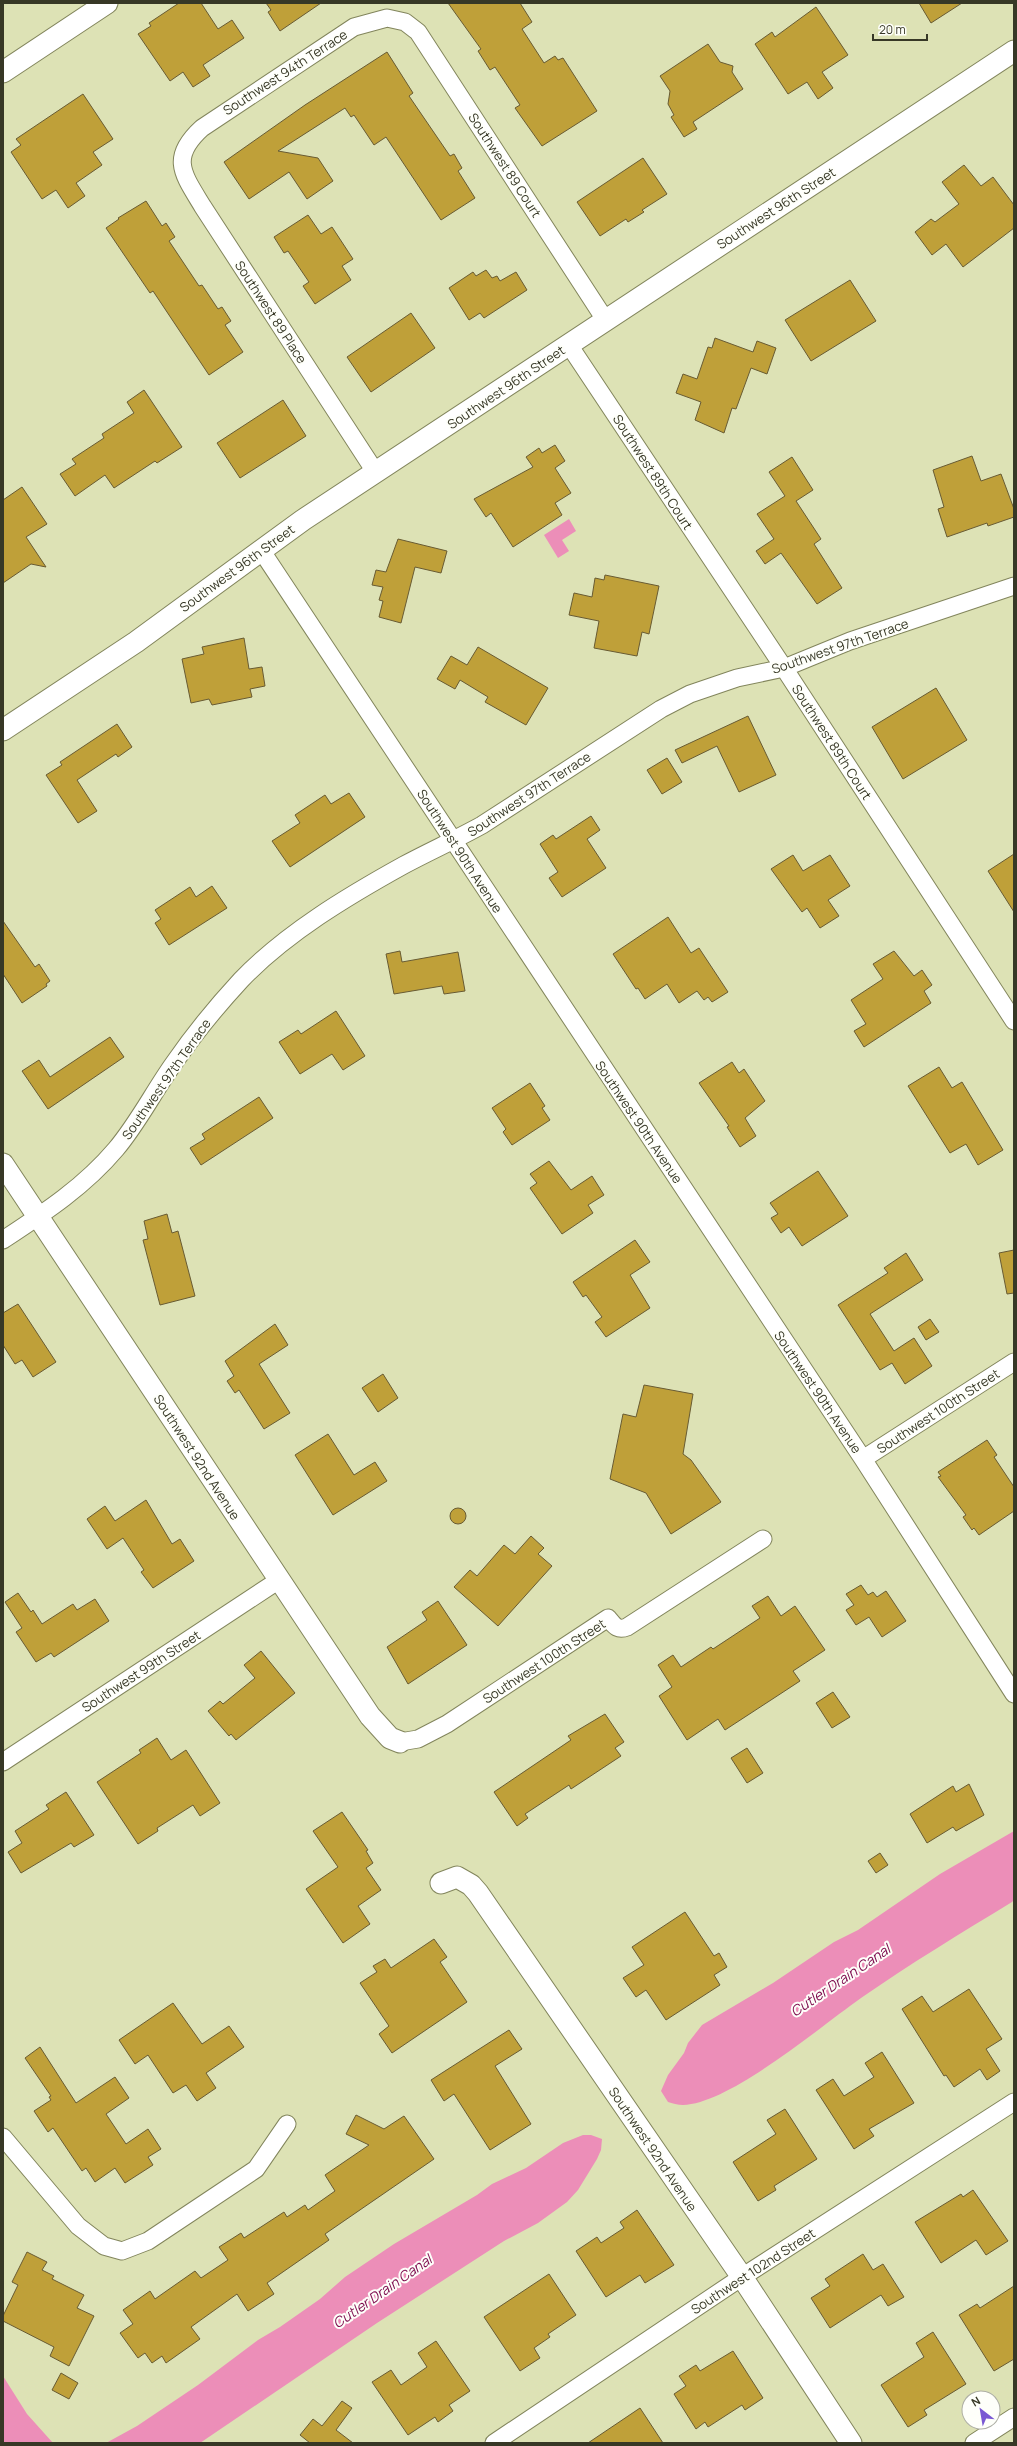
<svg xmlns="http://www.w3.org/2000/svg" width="1017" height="2446" font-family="Manrope,sans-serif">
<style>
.water{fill:#ec8eb8}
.building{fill:#bfa039;stroke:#685b33}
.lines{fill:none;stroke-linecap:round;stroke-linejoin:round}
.minor-casing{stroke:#82855c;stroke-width:19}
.tertiary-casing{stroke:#82855c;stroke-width:23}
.minor{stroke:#fff;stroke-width:17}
.tertiary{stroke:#fff;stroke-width:21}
.labels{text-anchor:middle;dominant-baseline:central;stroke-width:4;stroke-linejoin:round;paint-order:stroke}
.street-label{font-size:13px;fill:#373826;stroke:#fefffa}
.water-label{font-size:14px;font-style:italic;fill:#7c0a4d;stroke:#fefffa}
</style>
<rect width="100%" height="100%" fill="#dde2b5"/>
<path class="water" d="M569,519l7,12 -14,9 7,11 -11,7 -14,-23z
M1014,1831v69l-2,2c-51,31 -102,62 -151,96 -40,28 -131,106 -178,107 -5,0 -11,-2 -15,-3l-7,-11 7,-16 16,-22 4,-10 14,-18 71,-42 61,-41 24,-12 82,-56z
M583,2135h8l11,4 -1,11 -4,9 -19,31 -11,12 -29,21 -34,18 -127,82 -177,120h-94l31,-17 61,-41 60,-45 22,-13 40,-28 25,-22 49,-33 83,-49 15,-11 34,-16 37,-25z
M3,2376l24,38 26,29h-50z"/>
<path class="building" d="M179,3h22l17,26 14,-9 12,18 -41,27 7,11 -17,11 -10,-15 -13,9 -32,-47 13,-8 -2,-3z
M266,3h55l-41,28 -12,-19 3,-2z
M448,3h72l12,19 -10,7 22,34 11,-7 3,4 5,-2 34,53 -55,35 -27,-38 5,-3 -25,-38 -5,3 -12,-19 3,-2z
M919,3h43l-31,20z
M816,7l32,48 -26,17 11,16 -15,11 -11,-17 -19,12 -33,-50 17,-12 3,5z
M708,44l12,18 13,4 -1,6 11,17 -50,33 4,7 -13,8 -13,-20 3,-2 -6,-11 2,-13 -10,-15z
M387,52l26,41 -4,3 41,60 4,-2 8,14 -4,3 17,27 -34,22 -55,-83 -12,8 -20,-30 -3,2 -6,-9 -67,43 40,7 15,23 -26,18 -18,-27 -40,27 -25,-37 81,-57z
M83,94l30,45 -20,13 9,13 -26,18 9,13 -17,12 -12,-18 -14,9 -31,-47 10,-7 -5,-6z
M643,158l24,36 -25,16 2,2 -16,10 -2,-3 -26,17 -23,-34z
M964,165l17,21 12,-9 21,28v23l-51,39 -17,-23 -14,11 -17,-23 16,-13 4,3 24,-18 -17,-22z
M146,201l16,25 4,-3 9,14 -6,4 30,45 3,-1 16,24 4,-2 9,14 -6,4 18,27 -34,23 -56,-84 -3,2 -44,-65 13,-9 -1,-1z
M308,215l13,19 11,-7 21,32 -11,7 9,14 -36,24 -12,-18 6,-4 -21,-31 -4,2 -10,-16z
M486,270l6,8 5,-2 3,5 16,-9 11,18 -43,28 -4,-5 -11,7 -20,-32 24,-16 3,4z
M850,280l26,41 -65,40 -26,-41z
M411,313l24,35 -64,44 -24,-35z
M715,338l38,14 4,-11 19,7 -9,26 -16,-6 -15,41 -4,-1 -8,25 -29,-13 6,-18 -25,-9 7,-19 14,5 11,-32 4,1z
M144,390l38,57 -25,16 -2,-2 -41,27 -9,-13 -30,21 -15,-22 16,-10 -4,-5 32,-21 -2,-4 32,-21 -7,-11z
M283,400l23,36 -66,42 -23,-35z
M555,445l10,16 -10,7 16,25 -16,10 7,12 -49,32 -22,-34 -5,4 -12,-18 59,-32 -7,-10 13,-9 3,5z
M972,456l9,25 20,-7 13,35v8l-26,9 -1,-3 -40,14 -9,-28 6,-2 -11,-37z
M792,457l21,33 -17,11 25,38 -7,5 28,44 -25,16 -36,-51 -16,11 -9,-13 18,-12 -17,-25 28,-18 -16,-24z
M22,487l25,37 -21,13 20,30 -15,-3 -28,19v-83z
M398,539l49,12 -6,22 -26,-6 -14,56 -22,-6 4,-16 -4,-1 4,-13 -11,-2 4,-15 10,2z
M605,575l54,11 -10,48 -7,-2 -5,24 -43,-8 5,-27 -30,-6 5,-22 18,4 3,-19 9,2z
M244,638l5,31 13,-2 3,19 -15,3 2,8 -40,8 -3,-6 -18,4 -9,-44 22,-5 -2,-7z
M478,647l70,41 -22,37 -41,-23 3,-5 -28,-17 -5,9 -18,-10 14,-23 16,9z
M936,688l31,52 -64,39 -31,-52z
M748,716l28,59 -37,17 -22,-46 -35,17 -7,-13z
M117,724l15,23 -14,10 -2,-3 -39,26 20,31 -19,12 -32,-48 16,-10 -2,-3z
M667,758l15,24 -20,12 -15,-24z
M349,793l16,24 -75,50 -18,-26 28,-18 -5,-8 30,-20 6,9z
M591,816l9,14 -13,9 19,29 -44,29 -13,-19 9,-6 -18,-28 13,-9 3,4z
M1014,854v58l-26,-41z
M793,855l10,16 27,-16 20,31 -22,14 11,16 -19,12 -13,-20 -5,4 -31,-43z
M212,886l15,22 -58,37 -14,-22 6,-4 -6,-9 35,-23 6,10z
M668,917l23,36 8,-5 29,44 -16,10 -4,-5 -4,3 -7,-9 -18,12 -12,-19 -22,15 -7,-11 -2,1 -23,-35z
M3,921l32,46 4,-3 11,17 -4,3 1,2 -25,17 -19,-29z
M400,951l2,11 56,-10 7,39 -21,3 -2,-8 -48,8 -8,-40z
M894,951l20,25 8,-6 10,15 -8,6 7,12 -67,44 -10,-16 12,-7 -15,-24 32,-21 -10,-15z
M336,1011l29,45 -22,14 -11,-16 -32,20 -21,-32 19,-12 3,4z
M110,1037l14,20 -76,52 -26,-38 17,-11 11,17z
M732,1062l7,11 5,-4 21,32 -20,17 11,18 -16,11 -13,-20 2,-1 -30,-43z
M939,1067l13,21 10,-6 41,68 -25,15 -12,-21 -16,9 -42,-67z
M530,1083l15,23 -3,2 8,12 -38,25 -9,-13 3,-3 -14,-21z
M259,1097l14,21 -72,47 -11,-17 15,-9 -3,-5z
M549,1161l22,29 21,-14 12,19 -16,10 5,8 -31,21 -32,-46 7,-5 -7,-9z
M818,1171l30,45 -46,30 -13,-19 -8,6 -10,-15 7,-4 -8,-11z
M167,1214l5,19 6,-2 17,65 -35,9 -17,-65 5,-1 -4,-18z
M635,1240l15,22 -20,13 20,33 -44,29 -11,-15 7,-5 -16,-22 -3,2 -10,-15z
M1014,1250v43l-7,1 -8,-41z
M906,1253l17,27 -53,34 24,37 20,-13 18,28 -27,18 -13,-21 -12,7 -42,-65 50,-32 -4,-5z
M18,1304l38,58 -23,15 -11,-17 -7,4 -12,-19v-32z
M930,1319l9,13 -13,8 -8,-13z
M275,1324l13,21 -29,19 31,49 -26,16 -25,-39 -4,3 -8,-12 7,-5 -9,-15z
M383,1374l15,24 -20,14 -16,-24z
M644,1385l49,9 -10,60 8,6 30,42 -50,32 -25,-41 -36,-14 13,-65 13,3z
M328,1434l26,41 21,-13 12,19 -54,34 -38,-60z
M987,1440l10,15 -3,2 20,30v24l-35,24 -5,-7 -2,2 -9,-13 3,-2 -28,-38 3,-1 -3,-4z
M146,1500l26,44 8,-5 14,22 -41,27 -12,-16 3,-2 -21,-32 -16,11 -20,-30 18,-13 10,15z
M450 1516a8 8 0 1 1 16 0a8 8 0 1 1-16 0Z
M531,1536l13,12 -6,6 14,12 -54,60 -44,-39 16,-17 7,6 27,-31 11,9z
M861,1585l7,10 5,-3 4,5 9,-6 20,30 -24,16 -13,-20 -13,8 -10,-15 8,-5 -8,-11z
M18,1593l13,19 2,-2 9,14 31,-20 4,6 18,-11 14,22 -55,36 -3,-4 -15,9 -20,-30 6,-4 -17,-26z
M768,1596l13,20 14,-10 30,44 -32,21 7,10 -29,19 -46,30 -7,-11 -31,21 -28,-44 13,-9 -14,-22 15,-10 8,12 30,-20 2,2 47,-31 -8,-12z
M438,1601l29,44 -59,39 -21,-37 40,-27 -5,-8z
M261,1651l34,42 -59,47 -5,-6 -2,2 -21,-25 12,-10 3,3 32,-26 -11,-13z
M833,1692l17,25 -18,11 -16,-25z
M605,1714l19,28 -9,6 6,8 -50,33 -2,-4 -44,29 3,4 -11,8 -23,-34 77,-52 -3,-4z
M157,1738l14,22 15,-10 34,53 -20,13 -7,-11 -36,23 1,3 -20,13 -41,-62 44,-29 -2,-3z
M747,1748l16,25 -16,10 -16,-25z
M969,1784l15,31 -28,16 -3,-4 -26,16 -17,-29 43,-28 3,6z
M66,1792l28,43 -20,12 -3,-4 -50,30 -13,-21 14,-9 -7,-12 34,-22 -3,-4z
M342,1812l26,38 -2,1 7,12 -7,5 15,22 -23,16 12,18 -27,19 -37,-54 32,-22 -25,-36z
M880,1853l8,12 -12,8 -8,-12z
M685,1912l29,44 5,-3 8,14 -13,8 6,10 -54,35 -20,-30 -10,7 -13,-19 21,-13 -12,-18z
M434,1939l13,18 -7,5 27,40 -75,51 -13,-19 10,-8 -29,-43 17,-11 -4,-6 12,-7 6,9z
M969,1989l33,50 -16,10 14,22 -13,9 -7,-11 -26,18 -8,-12 -2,1 -42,-67 20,-13 11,16z
M173,2003l29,41 27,-18 15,21 -38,26 10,15 -19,13 -11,-16 -13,8 -25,-38 -13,9 -16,-24z
M509,2030l13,19 -27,17 36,58 -41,26 -36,-56 -10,7 -13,-21z
M40,2047l36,56 39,-26 14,21 -23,16 20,30 22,-15 13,20 -13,8 5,8 -28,18 -10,-15 -20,14 -9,-14 -4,3 -29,-43 -5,4 -14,-21 17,-11 -2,-3 2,-1 -26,-38z
M882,2052l32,51 -45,26 5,7 -20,13 -38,-59 17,-11 11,17 30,-19 -9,-14z
M785,2109l32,50 -43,27 2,4 -18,11 -25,-39 43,-28 -9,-14z
M356,2115l28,14 20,-13 30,43 -109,75 4,6 -62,43 7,11 -26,17 -11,-17 -46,33 9,12 -34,24 -4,-7 -10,7 -7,-10 -7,5 -18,-25 13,-9 -10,-14 27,-19 5,8 40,-28 6,7 27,-18 -9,-13 22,-14 3,5 40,-26 3,5 18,-12 3,5 27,-19 -10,-16 44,-30 -23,-11z
M973,2190l35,51 -22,14 -10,-15 -35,23 -26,-41 46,-28 2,3z
M637,2210l37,55 -29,18 -5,-8 -34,22 -30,-46 21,-14 4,6 23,-15 -4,-6z
M27,2252l20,10 -5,8 12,6 -2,3 32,16 -7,13 17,8 -25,50 -19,-10 4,-9 -51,-26v-5l15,-31 -6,-3z
M863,2254l10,16 10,-6 21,33 -16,9 -7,-11 -51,33 -19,-30 19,-12 -5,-7z
M549,2274l27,41 -28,19 2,3 -16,11 6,10 -20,13 -36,-54z
M1014,2286v73l-20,12 -35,-56 18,-11 3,4z
M933,2332l33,52 -42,26 3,5 -19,12 -27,-42 43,-28 -8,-14z
M436,2341l34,50 -21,14 4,6 -15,11 -3,-5 -27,18 -36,-53 19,-12 10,15 26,-18 -9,-14z
M733,2351l30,47 -18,12 -3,-5 -34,22 -3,-5 -9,7 -22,-35 12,-8 -7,-10 17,-11 4,6z
M61,2373l17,10 -9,16 -17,-9z
M342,2401l10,7 -16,22 17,13h-43l-10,-8 13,-16 9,7z
M640,2408l23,35h-75z"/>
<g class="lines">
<g class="minor-casing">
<path id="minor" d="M569,345l215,323 230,353
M376,473l-173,-266c-20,-33 -34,-49 -1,-79l152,-101 33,-9 18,4 13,10 188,289
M261,550l602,909 151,235
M3,1240c41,-27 81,-53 113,-91 22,-26 38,-58 58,-86 20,-29 43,-57 67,-83 45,-47 107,-84 163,-115 26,-14 53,-26 78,-40l179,-116 29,-15 47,-16 47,-10 66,-27 164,-55
M863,1459l151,-97
M400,1742l18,-3 29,-15 161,-106c6,7 9,13 19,9l136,-88
M3,1762l276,-182
M3,2137l75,89 26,20 18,5 26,-10 108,-72 31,-45
M494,2443l248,-166 272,-175
M974,2443l40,-26"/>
</g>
<g class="tertiary-casing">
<path id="tertiary" d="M3,72l104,-69
M3,730l133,-88 167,-122 711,-469
M3,1164l367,552 20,22 10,4
M441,1883l16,-6 14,8 7,8 264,384 109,166"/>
</g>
<use href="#minor" class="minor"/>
<use href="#tertiary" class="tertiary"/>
</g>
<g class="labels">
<g class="street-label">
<text transform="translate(285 72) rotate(-33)">Southwest 94th Terrace</text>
<text transform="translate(505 165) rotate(57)">Southwest 89 Court</text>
<text transform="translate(776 208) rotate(-33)">Southwest 96th Street</text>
<text transform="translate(271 312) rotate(57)">Southwest 89 Place</text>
<text transform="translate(506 387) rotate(-34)">Southwest 96th Street</text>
<text transform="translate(653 472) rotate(57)">Southwest 89th Court</text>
<text transform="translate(237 568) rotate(-36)">Southwest 96th Street</text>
<text transform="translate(840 646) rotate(-19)">Southwest 97th Terrace</text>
<text transform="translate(832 742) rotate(57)">Southwest 89th Court</text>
<text transform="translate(529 794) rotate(-33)">Southwest 97th Terrace</text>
<text transform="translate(460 851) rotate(57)">Southwest 90th Avenue</text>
<text transform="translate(166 1079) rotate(-55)">Southwest 97th Terrace</text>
<text transform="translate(639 1122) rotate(56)">Southwest 90th Avenue</text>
<text transform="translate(818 1392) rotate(56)">Southwest 90th Avenue</text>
<text transform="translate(938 1411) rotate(-33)">Southwest 100th Street</text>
<text transform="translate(197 1457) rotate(57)">Southwest 92nd Avenue</text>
<text transform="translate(544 1661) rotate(-33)">Southwest 100th Street</text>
<text transform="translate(141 1671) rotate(-33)">Southwest 99th Street</text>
<text transform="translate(653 2149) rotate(56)">Southwest 92nd Avenue</text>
<text transform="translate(753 2271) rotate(-33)">Southwest 102nd Street</text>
</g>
<g class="water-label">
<text transform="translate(840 1980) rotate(-34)">Cutler Drain Canal</text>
<text transform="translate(382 2291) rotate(-35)">Cutler Drain Canal</text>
</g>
</g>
<rect width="1017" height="2446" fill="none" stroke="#373826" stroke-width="8"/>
<g transform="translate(981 2410) rotate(329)"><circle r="19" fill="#fefffa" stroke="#aeafa5"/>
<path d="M0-3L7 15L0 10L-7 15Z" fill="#7a59d3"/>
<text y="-6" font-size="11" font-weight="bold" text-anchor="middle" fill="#373826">N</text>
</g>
<path d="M873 34v6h54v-6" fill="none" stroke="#373826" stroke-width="2"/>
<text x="879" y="34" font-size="12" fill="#373826" stroke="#fefffa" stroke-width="3" paint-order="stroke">20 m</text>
</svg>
